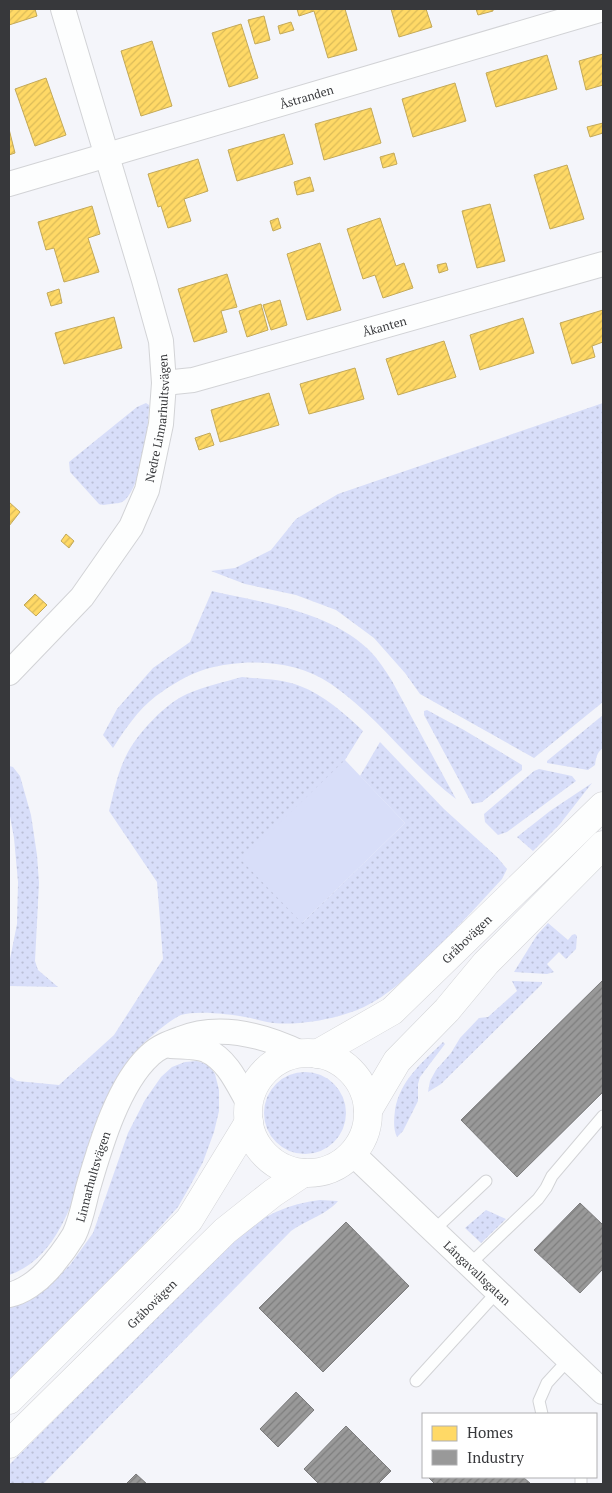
<svg xmlns="http://www.w3.org/2000/svg" width="612" height="1493" font-family="'PT Serif',serif">
<style>
.grass{fill:url(#grass-dots)}
.pitch{fill:#d8def9}
.homes{fill:url(#homes-hatch);stroke:#c3a959}
.industry{fill:url(#industry-hatch);stroke:#7c7c7d}
.lines{fill:none;stroke-linecap:round;stroke-linejoin:round}
.service-casing{stroke:#d2d3d6;stroke-width:13}
.minor-casing{stroke:#d2d3d6;stroke-width:26}
.secondary-casing{stroke:#d2d3d6;stroke-width:29}
.service{stroke:#fdfefe;stroke-width:11}
.minor{stroke:#fdfefe;stroke-width:24}
.secondary{stroke:#fdfefe;stroke-width:28}
.labels{text-anchor:middle;dominant-baseline:central;stroke-width:5;stroke-linejoin:round;paint-order:stroke}
.street-label{font-size:12px;fill:#37383b;stroke:#fff}
</style>
<defs>
<pattern id="grass-dots" width="8" height="8" patternUnits="userSpaceOnUse" patternTransform="scale(1.25)"><rect width="8" height="8" fill="#d8def9"/><path d="M2 2h.1M6 6h.1" fill="none" stroke="#babfd6" stroke-width="1.8" stroke-linecap="round"/></pattern>
<pattern id="homes-hatch" width="6" height="6" patternUnits="userSpaceOnUse" patternTransform="scale(1.25)"><rect width="6" height="6" fill="#ffd966"/><path d="M-1 1l2-2M0 6l6-6M5 7l2-2" fill="none" stroke="#dbbb59"/></pattern>
<pattern id="industry-hatch" width="6" height="6" patternUnits="userSpaceOnUse" patternTransform="scale(1.25)"><rect width="6" height="6" fill="#999"/><path d="M-1 1l2-2M0 6l6-6M5 7l2-2" fill="none" stroke="#7e7e7e"/></pattern>
</defs>
<rect width="100%" height="100%" fill="#f4f5fa"/>
<path class="grass" d="M146,403l3,2c0,22 -7,79 -24,95 -5,4 -9,3 -14,4 -5,0 -7,2 -12,0l-29,-32 -1,-10 68,-55z
M603,403v299l-69,56 -114,-64 -15,-21 -31,-35 -38,-28 -40,-15 -51,-11 -34,-13 24,-3 36,-18 25,-31 42,-25z
M212,591c52,12 116,20 157,59 9,9 16,20 23,31l64,118c-45,-34 -78,-83 -125,-115 -35,-24 -85,-26 -125,-15 -17,5 -35,16 -50,27 -18,14 -31,33 -43,52l-10,-13 14,-26 36,-41 37,-26z
M242,677c19,2 40,2 58,9 24,9 45,28 63,45l-18,29 -43,163 103,-100 -45,-47 20,-34 64,67 53,48 10,12 -5,10c-26,28 -51,56 -79,82 -18,18 -36,35 -59,46 -26,12 -68,20 -97,15 -7,-1 -14,-4 -22,-5 -15,-3 -49,-7 -64,-2 -11,5 -30,21 -39,30 -17,19 -25,43 -35,67 -7,18 -15,37 -22,56 -15,41 -31,92 -76,107v-199l8,5 42,4 55,-50 49,-76 -6,-77 -48,-71c5,-19 9,-41 19,-59 11,-20 38,-49 59,-58 18,-8 37,-12 55,-17z
M427,710l37,20 58,35v5l-40,32 -10,2 -48,-89v-4z
M603,715v33c-6,4 -7,10 -8,17l-7,5 -41,-7v-2z
M9,766l4,1 7,9 11,39 6,40 2,28 -4,78 3,9 20,17 -49,-1v-22l8,-40 1,-42 -4,-44 -5,-27z
M539,769l33,7 4,5 -69,51 -9,3 -13,-13 -1,-8 50,-43z
M592,783l-32,41 -27,27 -16,-14 33,-26z
M548,923l20,17 4,-5 3,-1 2,2 -1,13 -10,10 -7,-7 -12,12 7,8 -7,2 -33,-2 23,-37z
M512,981l30,1v2l-101,100 -13,8 2,-11 6,-11 15,-17 9,-15 19,-20 9,-1 29,-26z
M443,1042l2,2 -25,33 -2,7v17l-15,30 -6,6c-4,-8 -3,-18 -2,-27 5,-30 27,-47 48,-68z
M197,1061l12,4 6,9 4,16v21l-5,21 -11,30 -13,24 -12,21 -27,30 -142,145v-74l34,-17 27,-26 23,-32 35,-100 17,-33 16,-23 11,-10 13,-5z
M264 1113a41 41 0 1 1 82 0a41 41 0 1 1-82 0Z
M320,1200l18,1c-9,12 -33,20 -47,30l-248,253h-34v-19l236,-236c27,-16 43,-25 75,-29z
M486,1210l20,9 -25,24 -16,-15z"/>
<path class="pitch" d="M345,760l60,63 -103,100 -61,-63z"/>
<path class="homes" d="M9,9h26l2,7 -28,9z
M297,9h48l12,41 -29,8 -14,-47 -15,5z
M391,9h35l6,18 -33,10z
M476,9h17v2l-15,4z
M264,16l6,24 -15,4 -7,-24z
M291,22l3,8 -14,4 -2,-8z
M241,24l17,54 -29,9 -17,-54z
M152,41l20,65 -31,10 -20,-65z
M603,54v31l-17,5 -7,-29z
M547,55l10,34 -61,18 -10,-34z
M46,78l20,57 -31,11 -20,-57z
M455,83l11,38 -53,16 -11,-38z
M371,108l10,35 -57,17 -9,-36z
M603,123v10l-13,4 -3,-10z
M9,129l6,24 -6,2z
M284,134l9,30 -56,17 -9,-31z
M394,153l3,11 -14,4 -3,-11z
M198,159l10,32 -24,8 7,22 -23,7 -7,-22 -3,1 -10,-33z
M567,165l17,54 -34,10 -16,-54z
M310,177l4,14 -17,4 -3,-13z
M490,204l15,57 -28,7 -15,-57z
M92,206l8,28 -12,4 11,34 -35,10 -10,-34 -8,2 -8,-28z
M278,218l3,10 -8,3 -3,-10z
M380,218l16,48 8,-3 9,25 -30,10 -8,-23 -12,4 -16,-50z
M320,243l21,67 -34,10 -20,-66z
M446,263l2,7 -9,3 -2,-8z
M227,274l10,33 -16,4 6,21 -33,10 -16,-53z
M59,289l3,14 -11,3 -4,-13z
M280,300l7,25 -16,5 -8,-25z
M261,304l7,26 -21,7 -8,-26z
M603,310v32l-11,4 3,11 -23,7 -12,-41z
M114,317l8,31 -58,16 -9,-31z
M523,318l11,35 -54,17 -10,-35z
M444,341l12,36 -58,18 -12,-36z
M355,368l9,31 -55,15 -9,-30z
M269,393l10,32 -59,17 -9,-32z
M210,433l4,12 -15,5 -4,-12z
M9,502l11,10 -11,14z
M66,534l8,7 -5,7 -8,-7z
M35,594l12,11 -11,11 -12,-11z"/>
<path class="industry" d="M603,980v112l-86,85 -56,-57z
M580,1203l23,22v44l-23,24 -46,-43z
M346,1222l63,64 -86,86 -64,-64z
M296,1392l18,18 -36,37 -18,-18z
M346,1426l45,45 -13,13h-59l-15,-15z
M136,1474l11,10h-21z
M428,1477h95l8,7h-96z"/>
<g class="lines">
<g class="service-casing">
<path id="service" d="M434,1230l52,-49
M470,1264l68,-65 8,-11 6,-12 51,-60
M416,1381l82,-90
M542,1414l-3,-13 8,-18 22,-24
M581,1477v7"/>
</g>
<g class="minor-casing">
<g id="minor">
<path id="s1" d="M9,184l594,-175"/>
<path id="s2" d="M164,383l29,-3 410,-116"/>
<path id="s3" d="M9,673l73,-76 49,-70 16,-37 14,-66 3,-41 -3,-42 -17,-61 -81,-271"/>
<path d="M171,1046c11,1 24,0 35,4 22,10 32,35 43,54"/>
<path id="s4" d="M353,1154l250,238"/>
<path id="s5" d="M9,1295c14,-3 29,-14 38,-24 10,-11 19,-23 27,-36 7,-14 10,-32 14,-47 12,-41 30,-104 62,-133 8,-8 19,-12 30,-16 40,-16 86,-3 123,15"/>
</g>
</g>
<g class="secondary-casing">
<g id="secondary">
<circle cx="308" cy="1113" r="60"/>
<path id="s6" d="M317,1054l75,-43 211,-205"/>
<path d="M368,1110l29,-49 50,-51 39,-47 117,-118"/>
<path d="M9,1400l180,-180 60,-98"/>
<path id="s7" d="M9,1444l216,-213 48,-38 30,-20"/>
</g>
</g>
<use href="#service" class="service"/>
<use href="#minor" class="minor"/>
<use href="#secondary" class="secondary"/>
</g>
<g class="labels">
<g class="street-label">
<text stroke="none"><textPath href="#s1" startOffset="310">Åstranden</textPath></text>
<text stroke="none"><textPath href="#s2" startOffset="228">Åkanten</textPath></text>
<text stroke="none"><textPath href="#s3" startOffset="304">Nedre Linnarhultsvägen</textPath></text>
<text stroke="none"><textPath href="#s6" startOffset="190">Gråbovägen</textPath></text>
<text stroke="none"><textPath href="#s5" startOffset="152">Linnarhultsvägen</textPath></text>
<text stroke="none"><textPath href="#s4" startOffset="172">Långavallsgatan</textPath></text>
<text stroke="none"><textPath href="#s7" startOffset="200">Gråbovägen</textPath></text>
</g>
</g>
<rect width="612" height="1493" fill="none" stroke="#37383b" stroke-width="20"/>
<rect x="422" y="1413" width="175" height="65" fill="#ffffff" stroke="#afafb1"/>
<rect x="432" y="1426" width="25" height="15" fill="#ffd966" stroke="#afafb1"/>
<text x="467" y="1438" font-size="15" fill="#37383b">Homes</text>
<rect x="432" y="1450" width="25" height="15" fill="#999999" stroke="#afafb1"/>
<text x="467" y="1463" font-size="15" fill="#37383b">Industry</text>
</svg>
